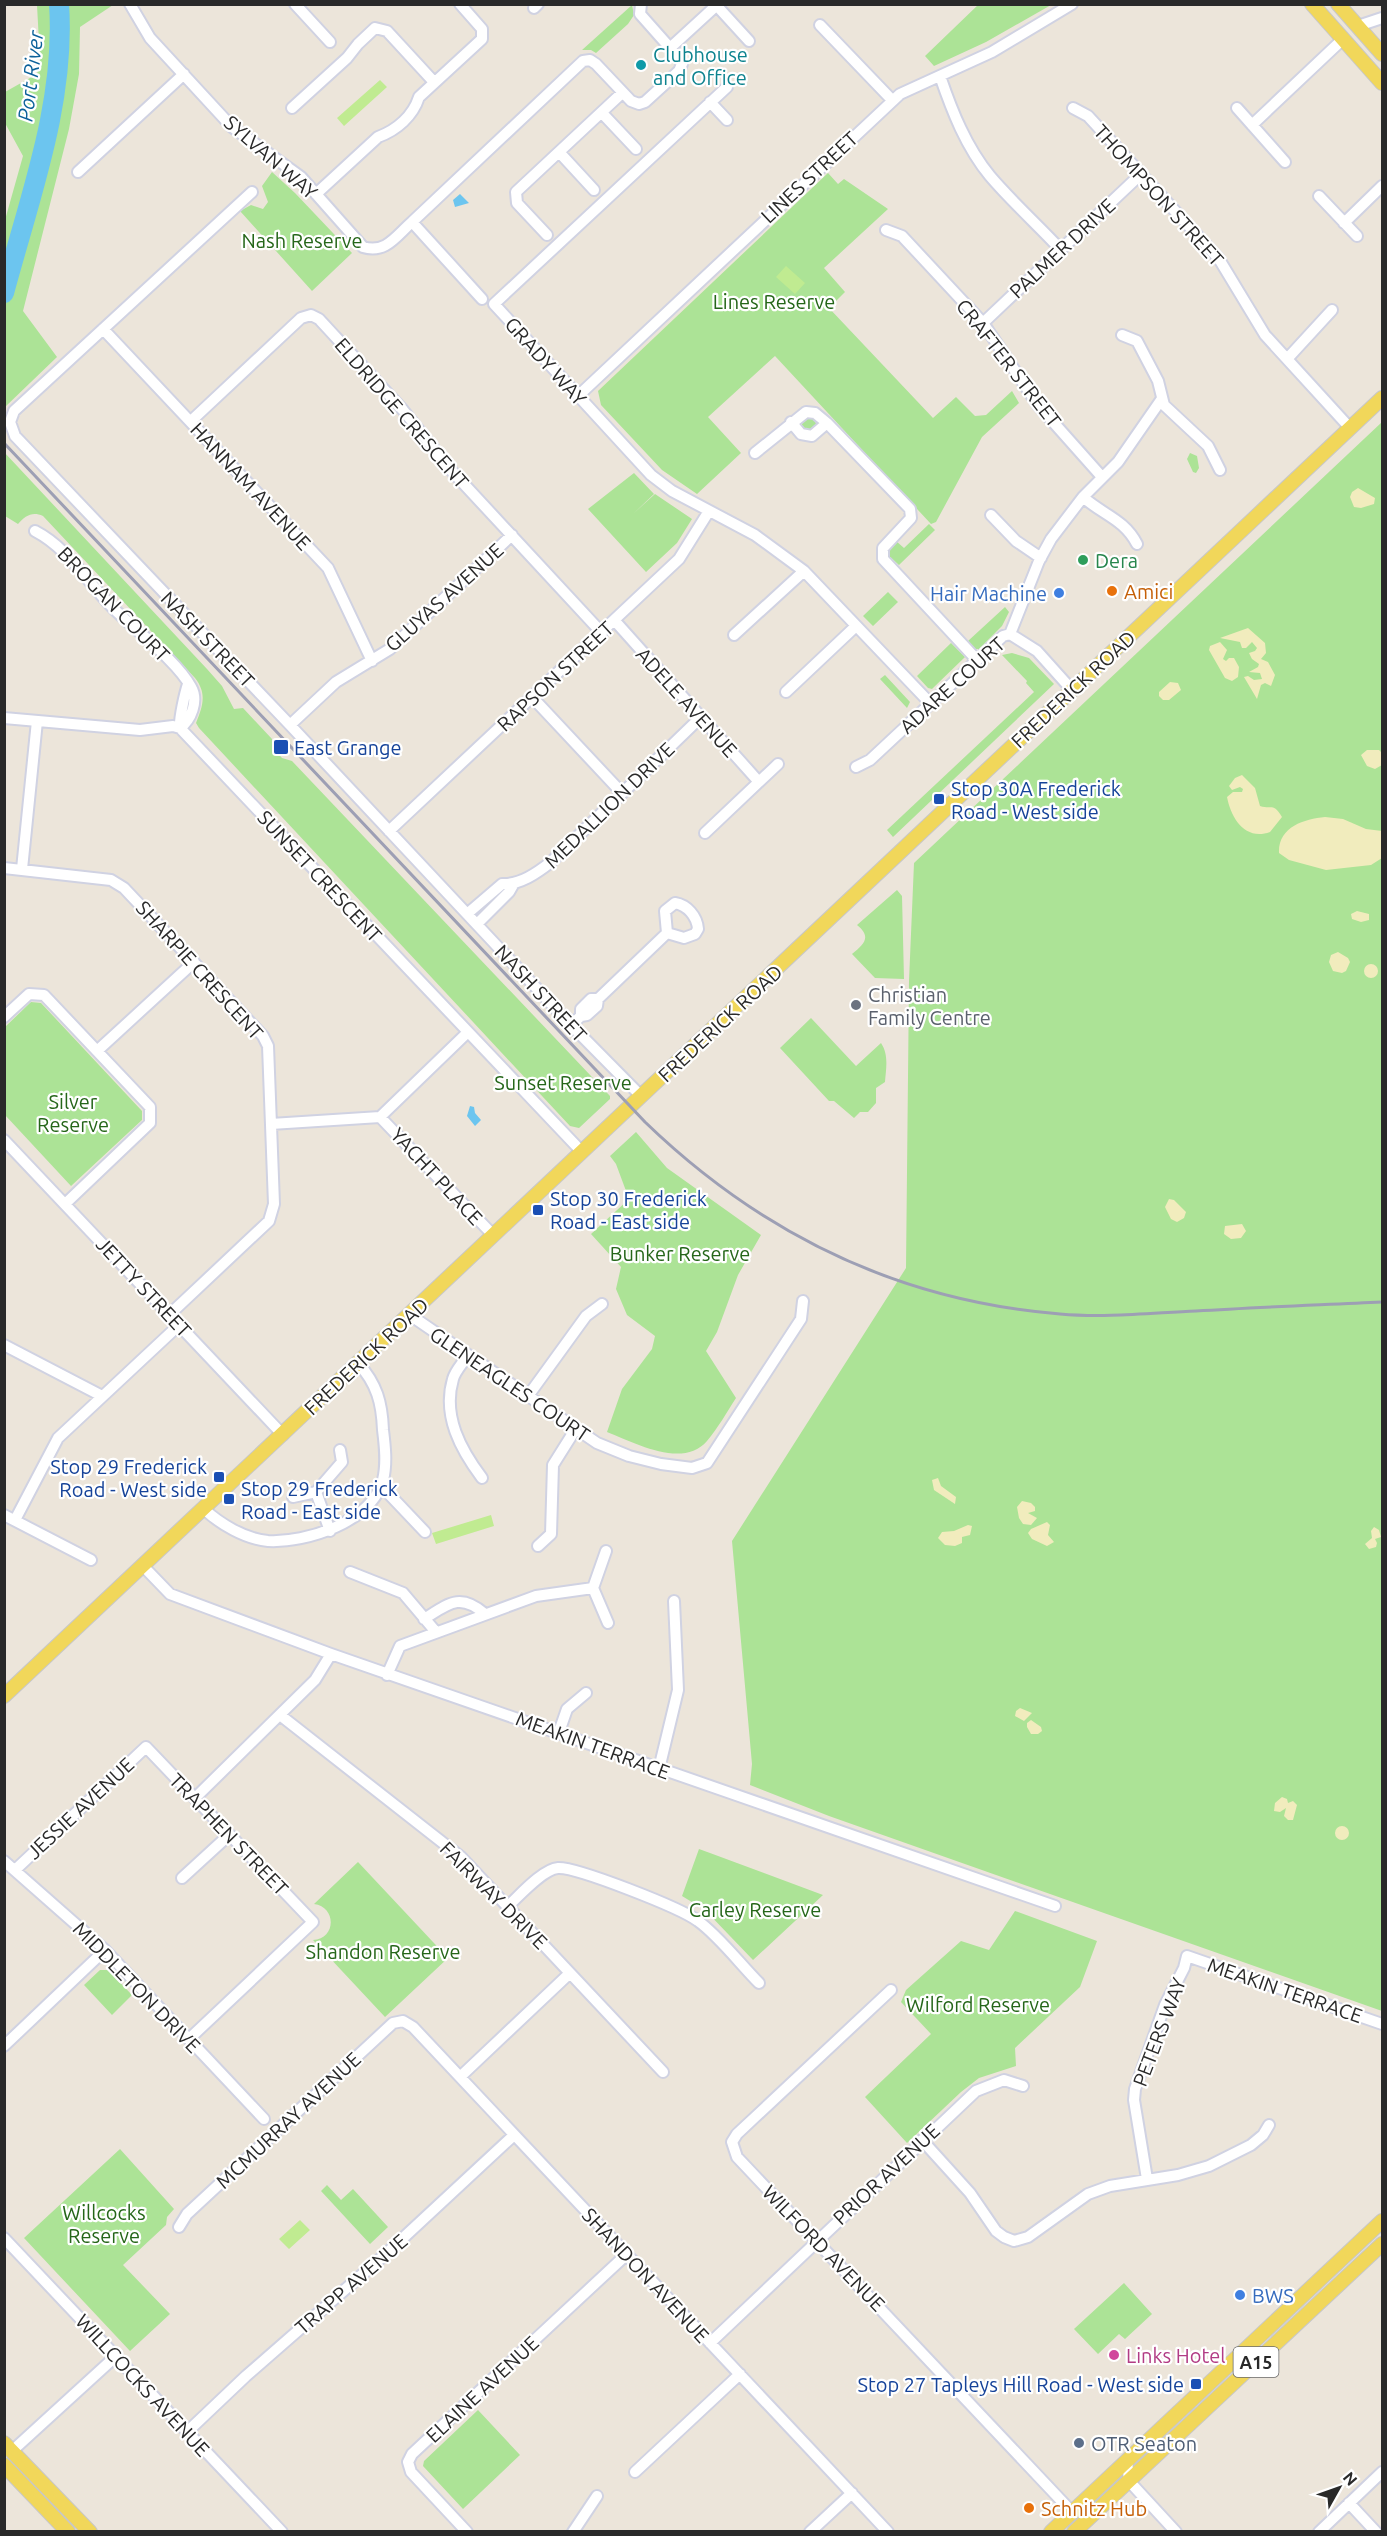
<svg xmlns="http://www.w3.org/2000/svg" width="1387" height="2536" font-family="Ubuntu,sans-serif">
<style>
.green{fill:#ace396}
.sand{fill:#f1ecbd}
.pitch{fill:#c0eb91}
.water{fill:#6cc5ef}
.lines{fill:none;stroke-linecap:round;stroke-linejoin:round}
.river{stroke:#6cc5ef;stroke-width:20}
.minor-casing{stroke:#d0d2e2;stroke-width:14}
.major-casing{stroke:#c7c7c7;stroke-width:16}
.minor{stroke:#fff;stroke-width:10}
.major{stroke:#f1d75a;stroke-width:14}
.rail{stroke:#9d9fb4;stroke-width:3}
.culture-dot{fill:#0f9aa8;stroke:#fff;stroke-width:2}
.leisure-dot{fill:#2e9e5b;stroke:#fff;stroke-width:2}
.food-dot{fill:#e8710a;stroke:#fff;stroke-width:2}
.shop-dot{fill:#3f7fe0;stroke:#fff;stroke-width:2}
.transit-dot{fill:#1a4fb4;stroke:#fff;stroke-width:2}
.worship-dot{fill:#6b7280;stroke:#fff;stroke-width:2}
.hotel-dot{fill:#d1479c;stroke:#fff;stroke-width:2}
.service-dot{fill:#5c6f8a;stroke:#fff;stroke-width:2}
.labels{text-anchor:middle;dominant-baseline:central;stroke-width:4.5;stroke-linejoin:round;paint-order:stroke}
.shield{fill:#fff;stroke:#696969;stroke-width:1.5}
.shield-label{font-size:18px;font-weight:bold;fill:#292929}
.culture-label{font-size:20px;fill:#0d838f;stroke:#fff;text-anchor:start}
.street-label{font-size:20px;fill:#292929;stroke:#fff}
.park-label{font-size:20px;fill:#256619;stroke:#fff}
.leisure-label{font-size:20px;fill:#27864d;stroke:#fff;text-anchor:start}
.food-label{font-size:20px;fill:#c56008;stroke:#fff;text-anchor:start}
.shop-label{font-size:20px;fill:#366cbe;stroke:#fff;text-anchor:end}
.transit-label{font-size:20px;fill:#164399;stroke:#fff;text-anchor:start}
.worship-label{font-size:20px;fill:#5b616d;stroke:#fff;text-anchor:start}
.hotel-label{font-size:20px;fill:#b23c85;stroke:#fff;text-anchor:start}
.service-label{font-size:20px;fill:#4e5e75;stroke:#fff;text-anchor:start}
.water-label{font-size:21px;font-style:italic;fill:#0c619a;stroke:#fff}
</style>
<rect width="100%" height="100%" fill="#ece5da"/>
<path class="green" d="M979,4l72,1 -65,37 -52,24 -9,-10z
M37,5h76l-33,22 -1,47 -10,55 -46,182 34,46 -52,50v-187l18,-64 -18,-33v-31l32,-18 3,-13z
M632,5l2,10 -6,9 -32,29 -5,-3h-9z
M272,172l23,21 57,60 -40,38 -72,-80 11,-6 12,4 5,-7 -6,-16z
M828,173l10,11 6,-5 44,30 -64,59 21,24 -16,16 104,110 23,-21 19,19 11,-1 26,-24 7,12 -37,34 -46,85 -5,2 -156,-168 -67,61 33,36 -44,41 -35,-24 -61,-65 -3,-14z
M802 424a7 7 0 1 1 14 0a7 7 0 1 1-14 0Z
M1382,422v1589l-553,-195 -79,-31 2,-21 -20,-223 174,-273 3,-287 5,-118z
M4,452l203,217 15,17 12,23 9,-1 29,31v8l10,11 10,3 318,335v3l-31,29 -9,-2 -371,-398 -3,-5c7,-17 11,-30 -1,-45l-152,-162c-11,-5 -18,0 -25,8l-13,-8z
M1190,453l7,3 2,12 -3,5 -3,-1 -6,-13z
M634,473l20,21 -21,20 22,-20 37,25 -15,24 -31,29 -58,-63z
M929,524l6,6 -36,35 -12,-11 1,-5 8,-8 8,7z
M888,592l10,10 -25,24 -10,-10z
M1005,607l4,5 -7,14 -23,23h-4l-7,-8z
M951,643l14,14 -33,32 -4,-1 -11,-12z
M1012,653l17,5 25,26 -161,153 -6,-7 147,-138 -8,-9 1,-2 -25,-26z
M885,675l25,27 -3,6 -27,-29z
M897,890l5,6 2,83 -29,-1 -23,-24c12,-10 20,-17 5,-29z
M31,1002l10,1 101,108v9l-71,66 -66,-71v-88z
M811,1018l45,48 25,-23c8,12 5,25 4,39l-9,6v15l-8,9h-8l-6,6 -20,-17h-5l-49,-53z
M636,1132l31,36 94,67 -23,40 -21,57 -11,19 30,47c-9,14 -18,30 -29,43 -24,28 -72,2 -100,-9l15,-43 30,-40 3,-13 -28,-21 -11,-26 5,-22 -30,-33 38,-35 -13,-35 -6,-8z
M699,1849l11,4 113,42 -70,65 -48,-50 -23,-14z
M358,1862l90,96 -63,59 -72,-77c23,-1 24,-33 1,-36z
M1015,1911l82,30 -17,46 -65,61 1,18 -37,12 -18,14 -54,51 -42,-46 66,-63 -30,-32 5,-12 55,-49 28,9z
M100,1970h8l24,25 -20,20 -28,-30z
M120,2149l54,60 -7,8 -1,8 -43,40 47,49 -40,37 -106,-113z
M327,2185l14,15 12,-11 35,38 -18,17 -49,-53z
M1124,2283l28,31 -27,25 -6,-5 -21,20 -24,-25z
M478,2410l42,45 -57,54 -40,-43 1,-5z"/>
<path class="sand" d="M1358,488l17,10 -1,6 -13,4 -7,-1 -4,-10 2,-5z
M1248,628l17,15 1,10 -5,6 7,3 7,13 -4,11 -6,-3 -4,2 -4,14 -13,-22 4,-1 6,4 8,-1 -2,-6 -11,-1 9,-5 1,-3 -7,-5 -3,-6 6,-2 2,-3 -5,-6 -6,6h-4l-2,-6 -20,-4z
M1220,642l7,8 -4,9 3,2 3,-3h5l5,9 -1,10 -6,4 -7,-3 -16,-28 1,-4z
M1170,682l8,1 3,7 -12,10h-6l-4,-4v-4z
M1367,750h12l3,3v12l-7,4 -8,-3 -6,-11z
M1242,775l13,13 5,18c12,4 13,-4 22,11l-12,15c-25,9 -39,-14 -43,-35l6,-5h9l1,-3 -3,-2 -8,3 -3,-4 6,-8z
M1325,817l18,2 23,10 16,2v27l-11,7 -45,5 -37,-10 -10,-7c-1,-26 25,-34 46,-36z
M1357,911l12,3v6l-8,2 -9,-3 -1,-5z
M1338,952l10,6 2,4 -4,9 -4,2 -9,-2 -4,-9 2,-7z
M1364 971a7 7 0 1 1 14 0a7 7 0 1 1-14 0Z
M1169,1199l5,1 12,12 -2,6 -7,4 -6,-3 -6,-12z
M1242,1224l4,7 -5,7 -10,1 -7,-5 1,-8z
M938,1478l3,8 15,11 -1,7 -21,-14 -2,-10z
M1022,1501l9,2 4,4v4l-7,2 9,5 -6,7 -8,-1 -4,-6 -2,-11z
M1047,1522l3,3 -2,10 6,7 -7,4 -15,-7 -4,-6 3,-4z
M968,1525l4,1 -2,9 -8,2v6l-7,3 -10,-1 -7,-7 4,-6 12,-1z
M1374,1527l5,3 2,7 -6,2 2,4 -1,4 -7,2 -4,-5 7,-6 -1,-7z
M1020,1708l12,5 -8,8 -9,-5 1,-5z
M1031,1720l10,7 1,4 -4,3h-7l-4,-7v-4z
M1282,1797l5,2 1,4 5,-2 4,4 -4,15h-5l-4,-4 2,-8 -6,4 -6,-1 1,-8z
M1335 1833a7 7 0 1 1 14 0a7 7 0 1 1-14 0Z"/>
<path class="pitch" d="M380,80l7,7 -43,39 -7,-8z
M786,266l19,17 -10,11 -19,-17z
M491,1515l3,11 -58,18 -4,-11z
M300,2220l10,10 -21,19 -10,-10z"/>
<path class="water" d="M460,194l9,9 -14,4 -2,-7z
M470,1106l4,1 1,6 6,7 -6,6 -8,-10z"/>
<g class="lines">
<path class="river" d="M4,293c25,-94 62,-191 55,-289"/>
<g class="minor-casing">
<path id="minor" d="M130,4l20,34 82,89 69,50 62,70c23,7 33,-11 49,-25l171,-161 7,-1 6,4 35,37 8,3 6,-2 34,-31 3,-7 -3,-6 -39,-44 1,-10
M295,4l35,38
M717,6l32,35
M534,8l4,-4
M820,25l72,75
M1358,26l24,-8
M670,48l48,-44
M940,76c12,35 26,71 50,100 22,26 48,49 71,74
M727,87l-233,217 157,171 21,16 83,44 49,36 126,132
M710,102l17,18
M292,108l55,-50 11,-14 17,-16 12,3 47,51
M1073,108l15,8 131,143 46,76 85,93
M1237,108l48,54
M602,113l34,36
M1252,125l91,-86
M559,152l35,38
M78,172l106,-98
M252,192l-238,219 -4,11 5,14 275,289 281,300 70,71
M316,194l62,-57c19,-7 35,-21 41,-40l63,-58v-10l-22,-25
M1319,196l38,40
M412,222l70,77
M1344,223l38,-37
M886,230l16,6 81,87 55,82 64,72
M547,235l-30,-32 -1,-11 106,-99
M983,323l158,-149
M103,329l225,239 44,93
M1122,335l15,6 21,40 6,24 44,41 12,24
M1287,359l45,-49
M578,396l322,-302 92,-42 80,-48
M191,421l110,-103 10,-3 8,4 84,91 47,59 152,164
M791,422l10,12 11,2 15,-13
M755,453l51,-41 9,1 12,10 83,86 1,9 -28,30v11l94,101
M1083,497c20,18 41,22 54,47
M991,515l25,26 25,17
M35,531c33,17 52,51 78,77 23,23 63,52 78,79 8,14 0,33 -11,41 -1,-9 5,-35 8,-44
M615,621l144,161
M1010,634l29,-73 12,-22 32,-42 35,-35 43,-62
M734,635l70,-64
M786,692l70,-66
M532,697l90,96
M4,718l136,12 33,-4 7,2 402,424
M290,725l46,-43 54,-33 122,-114
M856,767l14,-7 133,-124 7,-2 27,17 35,39
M389,831l290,-272 30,-48
M705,833l73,-69
M4,868l107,12 13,8 139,148 5,10 6,158 -5,17 -100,94
M22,869l15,-148
M675,903c12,2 22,13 23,26l-3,5 -11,4 -17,-5 -2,-22z
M467,914l35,-30c18,1 35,-11 49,-22l150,-145
M477,924l32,-32 4,-7
M581,1016v-7l10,-10h7
M4,1017l25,-23 15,1 106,112v16l-85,81
M571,1025l10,-9 6,-1 10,-9 1,-7 69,-66
M97,1051l97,-89
M380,1117l113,118
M271,1124l109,-7 88,-85
M4,1140l279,295
M410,1315l187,128 32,13 32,8 31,4 15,-5 94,-144 2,-18
M4,1345l98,51
M467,1356c-4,7 -12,15 -14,23 -11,37 8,71 29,99
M528,1396l58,-80 16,-12
M382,1482l6,11 37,39
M293,1497l23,-5
M204,1509c16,15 41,30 64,32 39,2 103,-19 115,-61 4,-16 2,-34 0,-50 -1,-27 -6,-46 -25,-67
M4,1515l87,45
M15,1520l43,-82 121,-113
M330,1531l-14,-39 26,-30 -2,-12
M538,1546l13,-12 2,-69 22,-35
M606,1551l-13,37 15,35
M143,1566l27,28 161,60 724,252
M350,1572l53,21 33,39
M424,1619c24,-15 36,-27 61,-5
M387,1675l13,-29 136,-50 57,-8
M280,1715l181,142 202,215
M559,1732l8,-23 19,-16
M659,1769l19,-79 -4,-89
M195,1798l120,-118 16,-26
M4,1861l101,89 159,169
M15,1870l131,-123 167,175 -124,117
M182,1878l47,-43
M508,1906c11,-10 35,-37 50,-38 19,-1 123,40 140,53 20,14 43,44 61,62
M891,1990l-154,144 -5,8 5,15 335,355
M4,2046l101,-96
M460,2077l110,-104
M922,2140l48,53 26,38 8,6 10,4 14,-4 60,-43 22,-8 68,-11 31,-9 42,-21 12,-10 6,-10
M1147,2179l-13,-79 1,-11 30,-84 19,-37 3,-12 195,68
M179,2227l8,-13 206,-191 10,-2 10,6 475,505
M4,2238l278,294
M710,2343l266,-252 28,-11 19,6
M187,2432l59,-56 142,-124 126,-117
M12,2451l103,-94
M1127,2460l2,21 47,51
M635,2472l105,-98
M1349,2503l27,29
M467,2532l-56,-60 -3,-10 4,-8 215,-200
M573,2532l24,-36
M810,2532l42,-39
M1319,2532l63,-60"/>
</g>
<g class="major-casing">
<path id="major" d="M1312,4l70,79
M1338,4l44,50
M4,1696l1378,-1298
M4,2443l86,89
M4,2465l64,67
M1051,2532l331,-311
M1074,2532l308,-288"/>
</g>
<use href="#minor" class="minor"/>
<use href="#major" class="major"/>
<path class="rail" d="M4,443l641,679c116,112 254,179 415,192 45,4 91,-1 136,-3 62,-4 124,-6 186,-9"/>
</g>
<circle class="culture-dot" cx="641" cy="65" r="6"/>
<circle class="leisure-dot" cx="1083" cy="560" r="6"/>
<g class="food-dot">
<circle cx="1112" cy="591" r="6"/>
<circle cx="1029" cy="2508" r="6"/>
</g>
<g class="shop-dot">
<circle cx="1059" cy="593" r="6"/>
<circle cx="1240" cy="2295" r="6"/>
</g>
<g class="transit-dot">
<rect x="273" y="739" width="16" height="16" rx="3"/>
<rect x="933" y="793" width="12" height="12" rx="3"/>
<rect x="532" y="1204" width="12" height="12" rx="3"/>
<rect x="213" y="1471" width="12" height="12" rx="3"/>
<rect x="223" y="1493" width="12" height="12" rx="3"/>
<rect x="1190" y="2378" width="12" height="12" rx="3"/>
</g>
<circle class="worship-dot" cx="856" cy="1005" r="6"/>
<circle class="hotel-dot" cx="1114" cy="2355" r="6"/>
<circle class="service-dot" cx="1079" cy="2443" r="6"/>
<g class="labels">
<rect class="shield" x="1233.5" y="2347" width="45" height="30" rx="4.5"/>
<g class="shield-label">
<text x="1256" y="2362">A15</text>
</g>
<g class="culture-label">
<text x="653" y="54">Clubhouse<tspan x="653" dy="23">and Office</tspan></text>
</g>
<g class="street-label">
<text transform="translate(271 157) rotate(41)">SYLVAN WAY</text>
<text transform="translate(809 177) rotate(-43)">LINES STREET</text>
<text transform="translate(1159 195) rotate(48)">THOMPSON STREET</text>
<text transform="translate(1062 248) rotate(-43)">PALMER DRIVE</text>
<text transform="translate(546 361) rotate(48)">GRADY WAY</text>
<text transform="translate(1009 363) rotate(52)">CRAFTER STREET</text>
<text transform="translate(402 413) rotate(49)">ELDRIDGE CRESCENT</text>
<text transform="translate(251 486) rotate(47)">HANNAM AVENUE</text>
<text transform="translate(444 597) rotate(-42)">GLUYAS AVENUE</text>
<text transform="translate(114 604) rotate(46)">BROGAN COURT</text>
<text transform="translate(208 639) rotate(46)">NASH STREET</text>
<text transform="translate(555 676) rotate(-43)">RAPSON STREET</text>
<text transform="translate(952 685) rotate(-42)">ADARE COURT</text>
<text transform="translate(1073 689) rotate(-43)">FREDERICK ROAD</text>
<text transform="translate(687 702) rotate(48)">ADELE AVENUE</text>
<text transform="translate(609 805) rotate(-44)">MEDALLION DRIVE</text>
<text transform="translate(320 876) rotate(47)">SUNSET CRESCENT</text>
<text transform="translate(200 970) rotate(48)">SHARPIE CRESCENT</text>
<text transform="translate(541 993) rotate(47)">NASH STREET</text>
<text transform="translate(720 1023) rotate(-43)">FREDERICK ROAD</text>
<text transform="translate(437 1176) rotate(47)">YACHT PLACE</text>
<text transform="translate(144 1287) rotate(47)">JETTY STREET</text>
<text transform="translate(366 1356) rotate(-43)">FREDERICK ROAD</text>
<text transform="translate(510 1384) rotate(34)">GLENEAGLES COURT</text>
<text transform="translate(593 1745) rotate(20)">MEAKIN TERRACE</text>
<text transform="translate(80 1808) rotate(-43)">JESSIE AVENUE</text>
<text transform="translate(229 1834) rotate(46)">TRAPHEN STREET</text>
<text transform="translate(494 1895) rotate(45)">FAIRWAY DRIVE</text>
<text transform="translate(137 1987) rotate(46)">MIDDLETON DRIVE</text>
<text transform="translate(1285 1990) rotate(19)">MEAKIN TERRACE</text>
<text transform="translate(1159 2032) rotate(-69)">PETERS WAY</text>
<text transform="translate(288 2120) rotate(-43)">MCMURRAY AVENUE</text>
<text transform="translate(886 2174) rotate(-43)">PRIOR AVENUE</text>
<text transform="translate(824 2248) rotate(46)">WILFORD AVENUE</text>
<text transform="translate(646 2275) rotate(47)">SHANDON AVENUE</text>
<text transform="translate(351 2284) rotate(-41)">TRAPP AVENUE</text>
<text transform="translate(143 2385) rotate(47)">WILLCOCKS AVENUE</text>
<text transform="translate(482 2389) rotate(-43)">ELAINE AVENUE</text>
</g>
<g class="park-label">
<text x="302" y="240">Nash Reserve</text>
<text x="774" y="301">Lines Reserve</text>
<text x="563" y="1082">Sunset Reserve</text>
<text x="73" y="1101">Silver<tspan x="73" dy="23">Reserve</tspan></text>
<text x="680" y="1253">Bunker Reserve</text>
<text x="755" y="1909">Carley Reserve</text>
<text x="383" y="1951">Shandon Reserve</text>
<text x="978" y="2004">Wilford Reserve</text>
<text x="104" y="2212">Willcocks<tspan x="104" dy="23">Reserve</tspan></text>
</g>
<g class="leisure-label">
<text x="1095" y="560">Dera</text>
</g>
<g class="food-label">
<text x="1124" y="591">Amici</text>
<text x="1041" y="2508">Schnitz Hub</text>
</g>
<g class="shop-label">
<text x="1047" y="593">Hair Machine</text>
<text x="1252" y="2295" text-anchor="start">BWS</text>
</g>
<g class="transit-label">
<text x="294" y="747">East Grange</text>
<text x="951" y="788">Stop 30A Frederick<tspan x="951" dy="23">Road - West side</tspan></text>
<text x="550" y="1198">Stop 30 Frederick<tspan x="550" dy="23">Road - East side</tspan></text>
<text x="207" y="1466" text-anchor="end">Stop 29 Frederick<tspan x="207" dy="23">Road - West side</tspan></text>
<text x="241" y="1488">Stop 29 Frederick<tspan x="241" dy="23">Road - East side</tspan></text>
<text x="1184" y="2384" text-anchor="end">Stop 27 Tapleys Hill Road - West side</text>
</g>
<g class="worship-label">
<text x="868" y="994">Christian<tspan x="868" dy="23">Family Centre</tspan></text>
</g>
<g class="hotel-label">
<text x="1126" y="2355">Links Hotel</text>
</g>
<g class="service-label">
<text x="1091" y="2443">OTR Seaton</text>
</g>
<g class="water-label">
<text transform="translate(30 76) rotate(-83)">Port River</text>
</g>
</g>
<rect width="1387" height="2536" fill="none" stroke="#292929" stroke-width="12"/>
<g transform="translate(1339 2488) rotate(50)" stroke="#ffffff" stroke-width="4.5" paint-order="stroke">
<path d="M0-4.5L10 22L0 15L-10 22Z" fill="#292929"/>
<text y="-9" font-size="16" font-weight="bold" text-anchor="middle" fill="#292929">N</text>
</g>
</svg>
